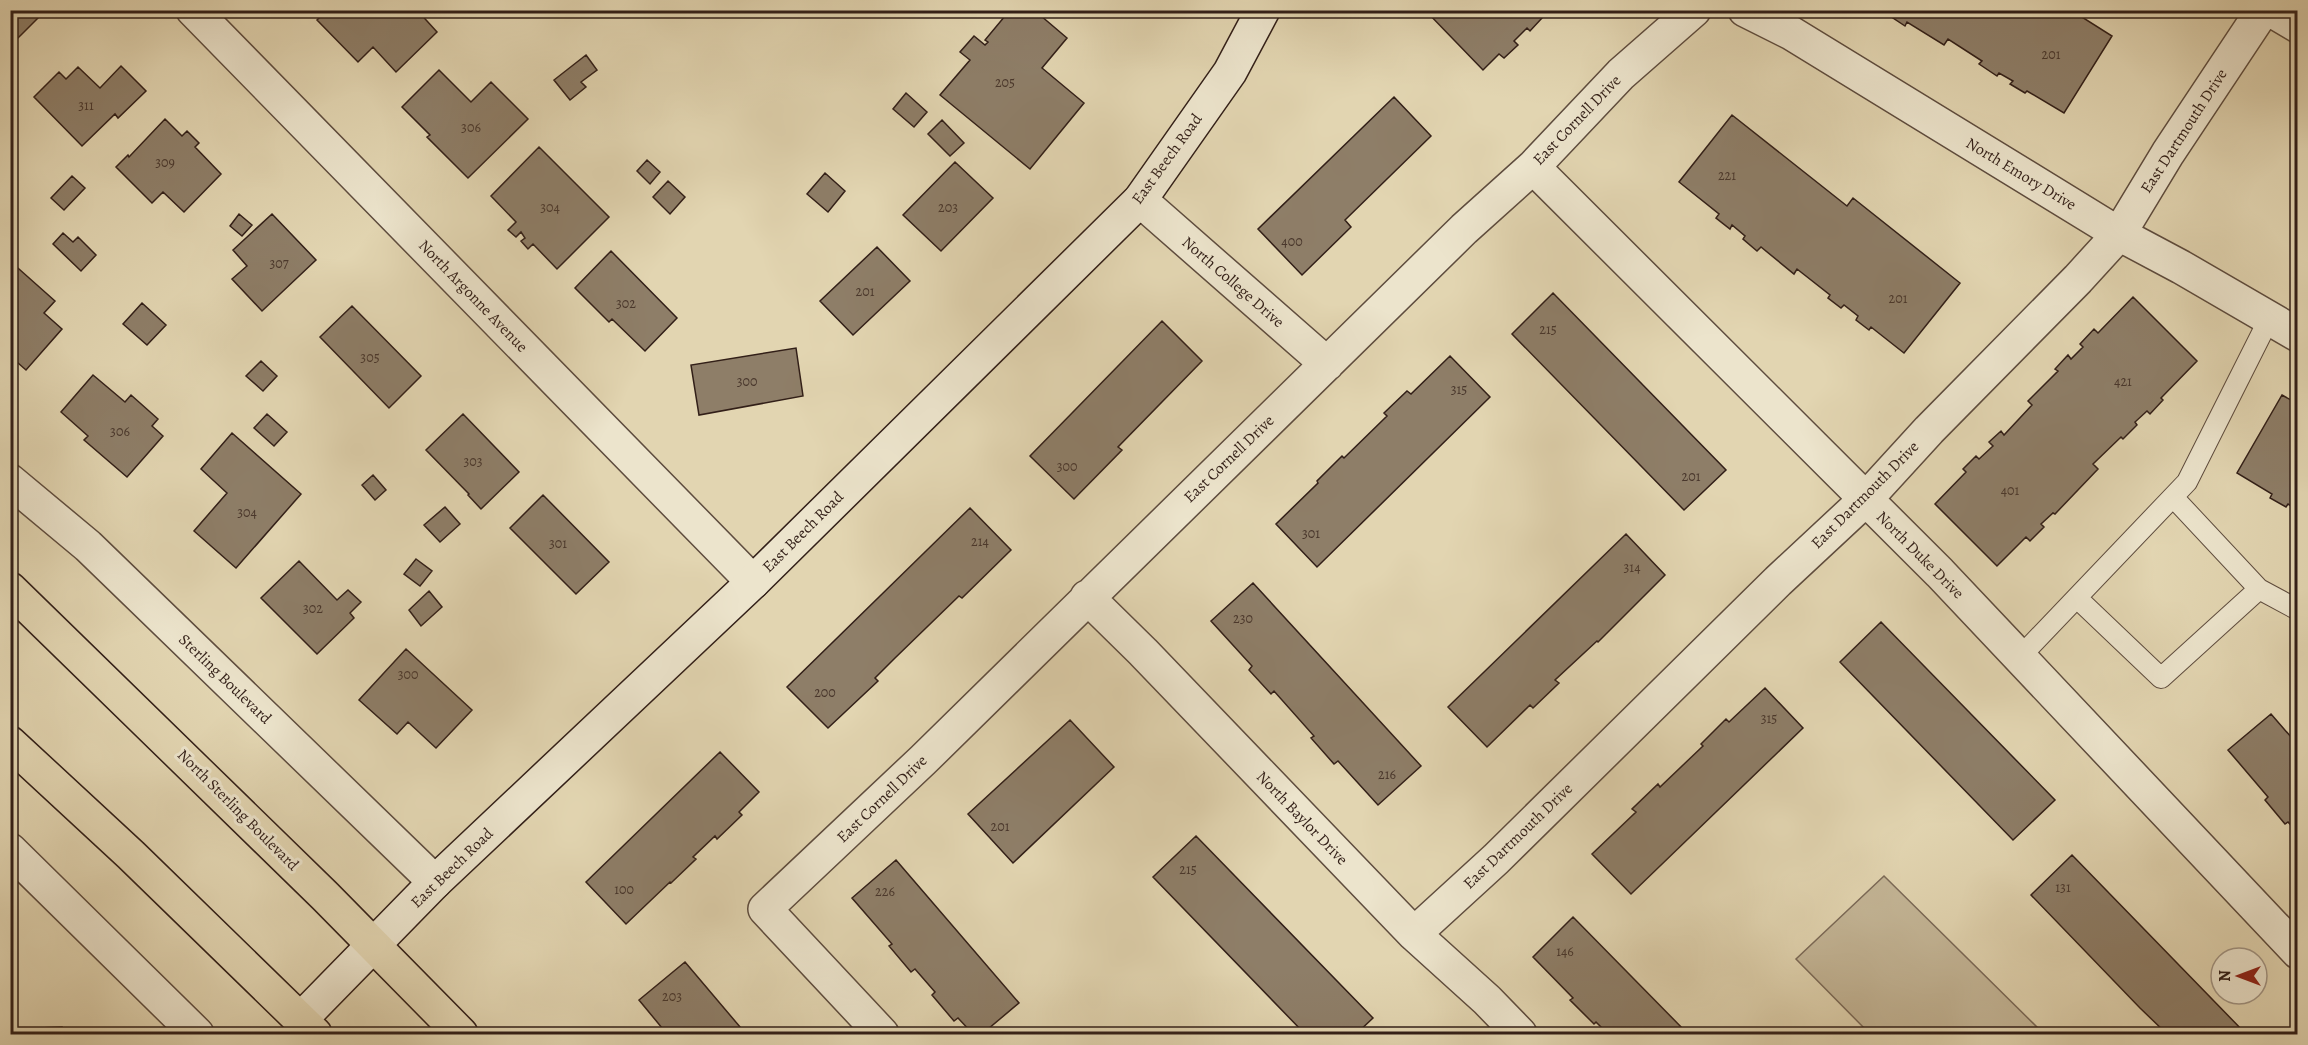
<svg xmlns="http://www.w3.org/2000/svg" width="2308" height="1045" font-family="Alegreya,serif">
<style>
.green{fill:#c4b697;stroke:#7b6a58;stroke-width:1.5}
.building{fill:#8e7e68;stroke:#321f18;stroke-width:1.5}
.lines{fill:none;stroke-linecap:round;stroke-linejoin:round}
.lane-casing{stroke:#5e4c3e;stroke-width:22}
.street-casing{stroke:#5e4c3e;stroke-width:36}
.secondary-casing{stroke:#321f18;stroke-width:36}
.primary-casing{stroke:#321f18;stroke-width:36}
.lane{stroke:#ece4cc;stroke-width:20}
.street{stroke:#ece4cc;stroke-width:33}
.secondary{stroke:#ece4cc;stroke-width:33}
.primary{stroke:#e2d5b1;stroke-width:33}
.labels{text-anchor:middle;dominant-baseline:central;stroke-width:6;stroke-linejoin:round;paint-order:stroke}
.number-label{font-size:14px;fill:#49372c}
.street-label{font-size:16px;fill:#321f18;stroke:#ece4cc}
</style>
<rect width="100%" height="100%" fill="#e2d5b1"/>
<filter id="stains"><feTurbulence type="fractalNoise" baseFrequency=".00333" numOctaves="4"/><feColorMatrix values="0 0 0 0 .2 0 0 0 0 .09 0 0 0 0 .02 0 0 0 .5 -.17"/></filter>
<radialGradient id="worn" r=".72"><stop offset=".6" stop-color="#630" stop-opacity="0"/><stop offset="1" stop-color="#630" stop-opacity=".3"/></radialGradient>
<path class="green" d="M1884,876l160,158h-174l-74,-75z"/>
<path class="building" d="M10,10h23l6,7 -29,29z
M327,10h90l20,22 -41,40 -23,-25 -15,15 -41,-42z
M1010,10h24l33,28 -25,30 42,35 -54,66 -90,-74 30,-35 -10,-8 14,-16 11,9 3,-3 -3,-2z
M1425,10h119l-5,5 3,3 -12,13 -3,-3 -13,13 4,4 -14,13 -5,-4 -16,16z
M1888,10h191l-2,4 35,22 -48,77 -37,-22 -2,2 -15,-9 3,-3 -14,-8 -2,3 -18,-12 3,-3 -34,-22 -4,6 -37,-23 -2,4 -15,-10 2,-3z
M586,55l11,15 -16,12 5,5 -16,13 -16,-20z
M121,66l25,25 -28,27 -3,-4 -33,32 -48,-49 25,-25 7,7 12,-12 22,21z
M439,70l32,32 20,-20 37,37 -60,59 -41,-41 3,-2 -28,-28z
M906,93l21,19 -13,15 -21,-18z
M1394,97l37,39 -86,84 6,7 -49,48 -44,-46z
M1732,115l115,91 6,-8 107,85 -56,70 -33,-26 -2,3 -13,-10 2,-4 -14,-11 -3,3 -13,-10 2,-3 -33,-26 -3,5 -33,-27 -4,4 -14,-12 2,-3 -13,-11 -2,4 -14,-11 3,-4 -40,-32z
M165,119l17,17 5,-5 12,12 -4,4 26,27 -37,38 -21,-20 -11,11 -36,-36 12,-12 1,2z
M942,120l22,23 -14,13 -22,-22z
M539,147l70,70 -52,52 -24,-25 -5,5 -7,-8 4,-3 -4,-6 -5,5 -8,-7 8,-8 -25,-26z
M647,160l13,12 -10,12 -13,-13z
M955,162l38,36 -52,53 -38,-36z
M825,173l20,18 -17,21 -21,-18z
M72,176l13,12 -21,22 -13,-12z
M668,181l17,16 -15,17 -17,-17z
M239,214l13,11 -10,11 -12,-10z
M272,214l44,46 -54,51 -30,-32 15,-13 -14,-16z
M63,233l10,9 5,-5 18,18 -15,16 -28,-27z
M877,247l33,34 -57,54 -33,-34z
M611,251l66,67 -32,33 -33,-32 -3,3 -34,-34z
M10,261l45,40 -11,12 18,16 -36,41 -16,-14z
M1553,293l173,177 -42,40 -172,-176z
M2133,297l64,64 -36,37 2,2 -13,14 -3,-3 -12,11 2,3 -14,14 -2,-2 -28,27 5,5 -43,45 -2,-1 -12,11 3,3 -14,14 -4,-4 -29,29 -62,-62 31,-32 -3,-3 13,-13 3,3 14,-13 -4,-4 12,-11 3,4 28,-30 -4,-4 30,-30 -3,-2 13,-14 3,4 12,-12 -3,-3 14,-15 4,4z
M142,303l24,22 -19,20 -24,-21z
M352,306l69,70 -32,32 -69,-71z
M1162,321l40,40 -84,86 4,3 -48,49 -44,-43z
M796,348l7,48 -104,19 -8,-50z
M1450,356l40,41 -173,170 -41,-43 42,-41 -1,-2 25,-25 2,2 43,-42 -3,-3 23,-22 4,3z
M261,361l16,15 -14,15 -17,-15z
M93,375l32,27 6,-7 27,24 -6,7 11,10 -36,41 -43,-37 4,-4 -27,-24z
M2282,395l16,9v106l-10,-6 -2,3 -16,-9 2,-4 -35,-21z
M267,414l20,18 -13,14 -20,-18z
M463,414l56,58 -38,37 -13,-14 1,-1 -43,-44z
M232,433l69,61 -65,74 -42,-37 33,-38 -26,-24z
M373,475l13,15 -11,10 -13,-15z
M543,495l66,67 -33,32 -66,-66z
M445,507l15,17 -20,18 -16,-17z
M970,508l41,42 -49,48 -3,-2 -64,62 -20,20 3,3 -50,47 -41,-41z
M1626,534l39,41 -67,67 -1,-1 -42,39 4,3 -26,25 -3,-3 -43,42 -39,-40z
M416,559l16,12 -12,15 -16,-12z
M299,561l38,39 11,-10 13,12 -11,11 4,5 -37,36 -56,-56z
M1253,583l168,183 -43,39 -40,-44 -4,3 -23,-26 3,-2 -40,-45 -3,3 -22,-24 3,-4 -41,-45z
M429,591l13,16 -21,19 -12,-16z
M1881,622l174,178 -42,40 -173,-178z
M406,649l66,61 -36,38 -28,-26 -11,12 -38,-34z
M1765,688l38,40 -172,166 -39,-40 44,-42 -4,-3 26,-25 2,3 43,-41 -2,-2 25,-25 3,3z
M2271,714l27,31v88l-10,-11 -3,2 -20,-24 3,-3 -40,-47z
M1070,720l44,47 -101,96 -45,-49z
M720,752l39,40 -20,20 3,3 -25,24 -2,-3 -22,21 3,2 -25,24 -1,-1 -44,42 -40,-42z
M1196,836l177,182 -17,16h-51l-152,-157z
M2072,855l174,179h-79l-27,-26 -109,-113z
M896,860l123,143 -37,31h-9l-15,-16 -4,3 -22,-26 3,-3 -20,-23 -4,3 -22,-26 3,-2 -40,-46z
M1573,917l115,117h-80l-12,-12 -2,2 -24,-24 3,-2 -40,-41z
M685,962l61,72h-79l-28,-34z
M62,1027v7h-49v-5z"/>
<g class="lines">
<g class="lane-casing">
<path id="lane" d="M2259,589l39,21
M2077,598l84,80 98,-89 -86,-92
M2019,658l168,-176 82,-163"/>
</g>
<g class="street-casing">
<path id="street" d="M193,10l560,572
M1745,10l46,23 328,201 62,33 117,68
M2271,10l27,16
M1533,167l407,406 358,379
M1140,200l187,164
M10,481l78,65 347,336
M1087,597l56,55 271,282 73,66 33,34
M10,850l187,184
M1414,934l82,-75 282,-278 87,-81 64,-70 149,-151 41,-45 49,-81 95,-143
M882,1034l-117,-125 158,-149 541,-531 69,-62 88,-93 73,-64"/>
</g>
<g class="secondary-casing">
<path id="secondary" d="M301,1019l134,-137 318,-300 387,-382 90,-128 33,-62"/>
</g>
<g class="primary-casing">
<path id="primary" d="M10,589l315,307 136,138
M10,743l121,112 184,179"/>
</g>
<use href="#lane" class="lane"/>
<use href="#street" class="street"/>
<use href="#secondary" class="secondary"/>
<use href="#primary" class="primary"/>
</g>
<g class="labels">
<g class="number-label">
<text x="2051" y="54">201</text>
<text x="1005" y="82">205</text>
<text x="86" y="105">311</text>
<text x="471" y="127">306</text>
<text x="165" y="162">309</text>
<text x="1727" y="175">221</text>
<text x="550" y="207">304</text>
<text x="948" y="207">203</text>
<text x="1292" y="241">400</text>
<text x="279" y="263">307</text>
<text x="865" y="291">201</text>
<text x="1898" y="298">201</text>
<text x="626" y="303">302</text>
<text x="1548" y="329">215</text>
<text x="370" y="357">305</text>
<text x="747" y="381">300</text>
<text x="2123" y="381">421</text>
<text x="1459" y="389">315</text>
<text x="120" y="431">306</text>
<text x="473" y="461">303</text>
<text x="1067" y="466">300</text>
<text x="1691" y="476">201</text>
<text x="2010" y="490">401</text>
<text x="247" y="512">304</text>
<text x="1311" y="533">301</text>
<text x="980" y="541">214</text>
<text x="558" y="543">301</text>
<text x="1632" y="567">314</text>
<text x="313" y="608">302</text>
<text x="1243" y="618">230</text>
<text x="408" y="674">300</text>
<text x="825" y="692">200</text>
<text x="1769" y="718">315</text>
<text x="1387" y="774">216</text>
<text x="1000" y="826">201</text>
<text x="1188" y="869">215</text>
<text x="2063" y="887">131</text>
<text x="624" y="889">100</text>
<text x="885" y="891">226</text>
<text x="1565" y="951">146</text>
<text x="672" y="996">203</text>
</g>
<g class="street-label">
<text transform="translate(1577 120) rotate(-46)">East Cornell Drive</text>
<text transform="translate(2184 131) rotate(-57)">East Dartmouth Drive</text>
<text transform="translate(1167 159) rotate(-54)">East Beech Road</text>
<text transform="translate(2021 174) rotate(31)">North Emory Drive</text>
<text transform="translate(1233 282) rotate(41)">North College Drive</text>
<text transform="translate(473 296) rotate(46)">North Argonne Avenue</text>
<text transform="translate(1229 459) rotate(-44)">East Cornell Drive</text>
<text transform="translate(1865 495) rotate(-45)">East Dartmouth Drive</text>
<text transform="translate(803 532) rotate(-45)">East Beech Road</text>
<text transform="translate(1920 555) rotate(45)">North Duke Drive</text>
<text transform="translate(225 679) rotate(44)">Sterling Boulevard</text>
<text transform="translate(882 799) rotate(-44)">East Cornell Drive</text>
<text transform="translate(238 810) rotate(45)">North Sterling Boulevard</text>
<text transform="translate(1302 818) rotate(46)">North Baylor Drive</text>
<text transform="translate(1518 836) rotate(-44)">East Dartmouth Drive</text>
<text transform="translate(452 868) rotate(-44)">East Beech Road</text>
</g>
</g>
<rect width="2308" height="1045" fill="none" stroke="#e2d5b1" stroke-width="36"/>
<rect x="12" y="12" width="2284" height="1021" fill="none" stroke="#321f18" stroke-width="3"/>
<rect x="18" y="18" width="2272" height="1009" fill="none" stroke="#321f18" stroke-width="1.5"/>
<g transform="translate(2239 976) rotate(270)"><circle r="28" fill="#ece4cc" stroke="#a29584" stroke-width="1.5"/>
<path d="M0-4.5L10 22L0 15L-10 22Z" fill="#8f2418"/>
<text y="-9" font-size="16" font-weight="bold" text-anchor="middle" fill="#321f18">N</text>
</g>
<rect width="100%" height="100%" filter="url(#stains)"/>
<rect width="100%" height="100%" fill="url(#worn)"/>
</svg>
